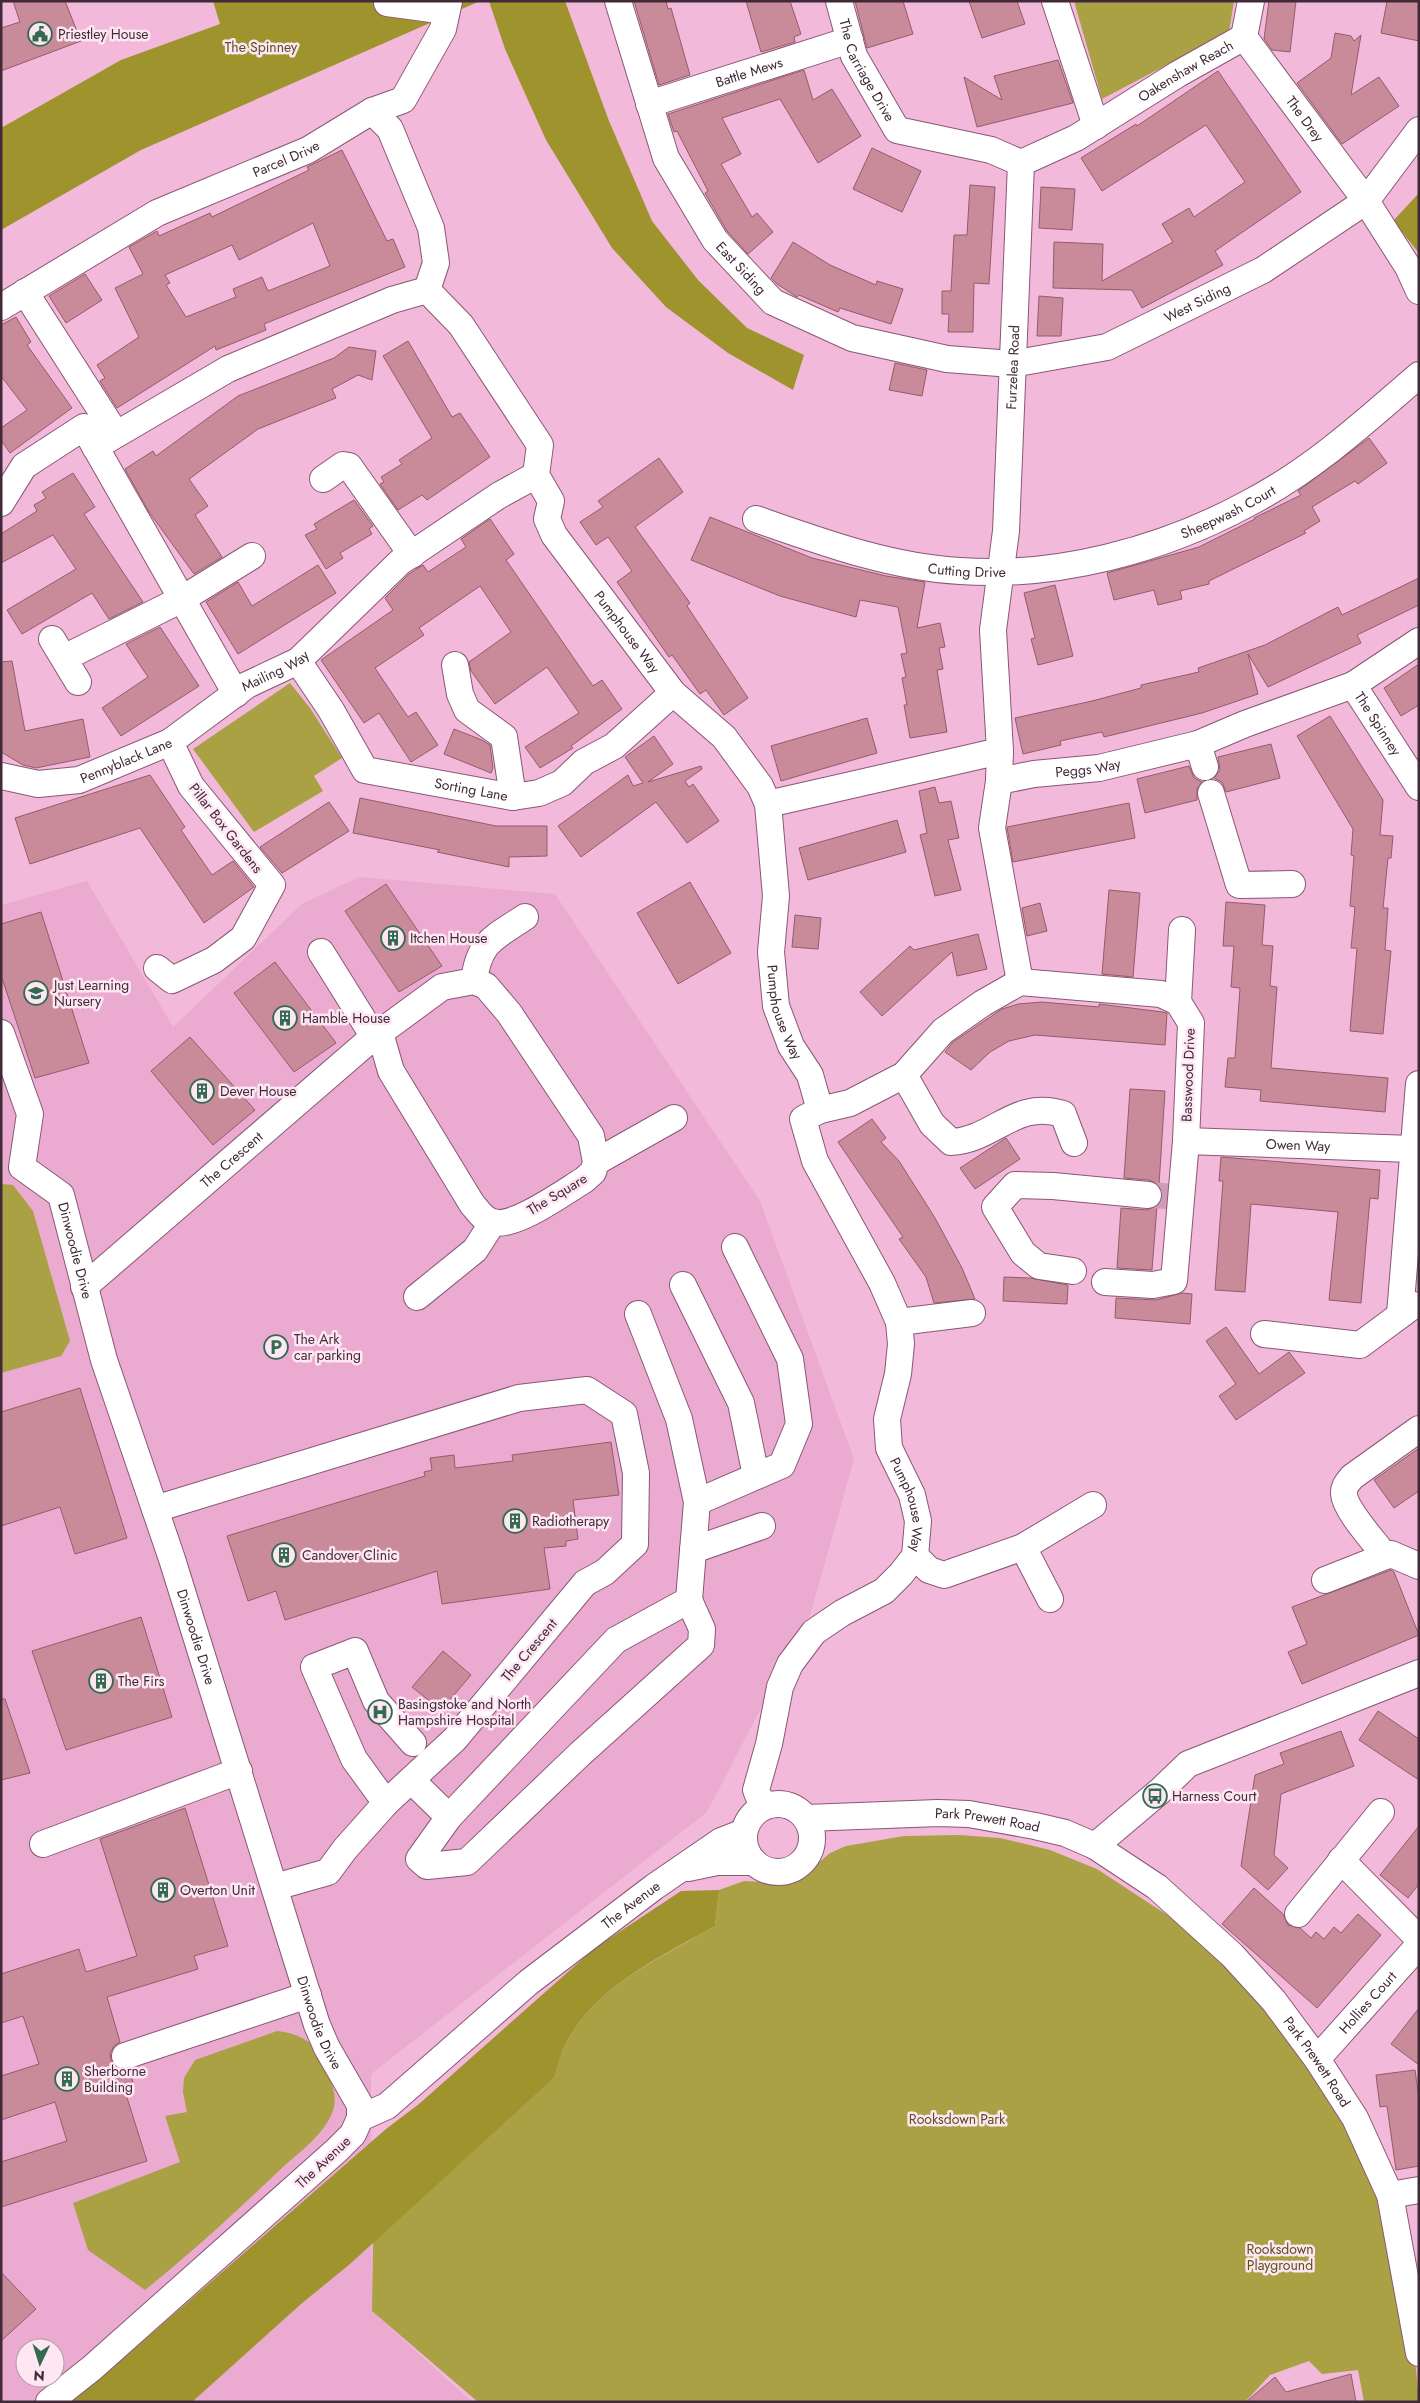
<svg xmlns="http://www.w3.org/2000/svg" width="1420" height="2403" font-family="Jost,sans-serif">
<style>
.built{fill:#ebabd1;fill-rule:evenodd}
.green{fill:#aaa044}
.forest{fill:#9e932d}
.building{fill:#c98b9a;stroke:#945b6a;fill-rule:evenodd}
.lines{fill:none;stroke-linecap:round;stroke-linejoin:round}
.minor-tunnel{stroke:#ce9cb9;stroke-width:26;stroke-dasharray:26 13;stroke-linecap:butt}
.minor-casing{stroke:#895776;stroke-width:28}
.minor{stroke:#fff;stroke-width:26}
.labels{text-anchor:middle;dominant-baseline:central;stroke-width:5;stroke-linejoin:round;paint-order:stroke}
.poi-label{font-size:14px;fill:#402a37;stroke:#fee6f3;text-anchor:start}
.park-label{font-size:14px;fill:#57521d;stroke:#fee6f3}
.street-label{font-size:14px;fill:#402a37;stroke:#fee6f3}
</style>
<rect width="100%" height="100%" fill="#f2b9da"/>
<path class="built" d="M359,877l196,17 205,307 94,258 -43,153 -104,200 -336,262 1,237 100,91h-471v-1497l86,-24 86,146 129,-123zM25,2348h30v30h-30z"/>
<path class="green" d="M1074,1h160l-5,31 -127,67z
M290,683l20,25 32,50 -28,18 9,15 -69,41 -61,-83z
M1,1184l12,1 20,26 37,130 -9,15 -60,17z
M959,1835l41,3 50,12 47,19 90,59 61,56 61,80 76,133 27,129 7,76h-55l-6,-32 -36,4 -13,-13 -39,14 -25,27h-767l-106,-91 1,-69 181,-164c4,-11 6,-23 11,-33 30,-59 96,-87 150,-119l4,-36 25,-9 43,2 16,-7 27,-23 16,-7 58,-10z
M277,2031c24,3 39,11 48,35 6,15 14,32 7,47 -9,22 -31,38 -48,53 -45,43 -90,85 -139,124l-57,-40 -15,-47 107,-41 -15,-46 22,-4 -4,-20 1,-14 11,-18z"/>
<path class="forest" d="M213,1h267l-339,149 -140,80v-102l120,-68 99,-36z
M489,1h76l44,120 43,100 46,59 49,48 57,27 -11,35 -65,-37 -62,-46 -54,-59 -66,-108 -41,-91z
M1419,193v60l-26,-32z
M719,1890l-4,36c-54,31 -120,60 -150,119 -5,10 -7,22 -11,33l-204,186 -49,40 -109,98h-122l55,-45 261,-228 33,-25 176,-156 86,-57z"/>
<path class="building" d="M13,1h52l16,40 -80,30v-43l19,-6z
M634,1h32l2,8 3,-1 19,67 -31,10z
M746,1h44l11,33 -7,3 1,5 -34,10z
M855,1h48l10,33 -46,14z
M969,1h48l8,23 -43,14z
M1269,1h27l-6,51 -18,-2 -8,-11z
M1387,1h32v40l-38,-8z
M1335,33l16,3 3,5 7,-6 -10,60 28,-18 20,29 -57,38 -45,-61 34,-25z
M1058,60l15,43 -96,24 -13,-50 38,23 -8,-24z
M804,70l9,30 19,-11 29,47 -43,27 -38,-64 -58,19 19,36 -20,10 31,53 5,-4 16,19 -25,22 -21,-23 -22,-38 3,-2 -31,-60 -3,1 -6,-18z
M1218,71l83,121 -86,59 8,14 -81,43 -10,-18 -79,-2 1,-46 49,2 -1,37 71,-39 -11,-18 27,-16 5,9 51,-35 -39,-57 -104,66 -21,-33 55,-34 1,2z
M872,148l49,23 -19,41 -49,-23z
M342,150l45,91 6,-2 12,28 -141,57 2,6 -50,20 -1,-4 -98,62 -17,-27 5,-3 -8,-13 42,-28 -24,-49 28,-14 -14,-27 28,-16 2,5 51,-23 2,4 97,-47 -2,-3zM313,223l17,43 -62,25 -6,-14 -29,12 3,8 -50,20 -20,-32 4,-2 -5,-8 67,-30 7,15z
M970,185l25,2 -6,97 -15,-1 -1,49h-25l1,-18h-7v-23h9l3,-56h13z
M1041,187l34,2 -3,41 -33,-2z
M793,242l37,23 46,20 1,-4 26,8 -12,35 -51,-16 -2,4 -39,-17 -2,2 -20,-13 -6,-6z
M85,274l17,26 -36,23 -17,-27z
M1039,296l24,2 -2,38h-24z
M16,317l15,25 -4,3 45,63 -62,45 -9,-13v-12l26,-18 -26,-34v-51z
M408,341l44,76 8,-4 30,44 -63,43 -5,-5 -24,15 -18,-26 4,-2 -3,-5 21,-13 -3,-4 33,-22 -49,-82z
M349,347l27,4 -4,29 -14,-5 -26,14 4,9 -78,31 -69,50 19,27 -13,9 27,42 -28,17 -45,-62 -24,-43 28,-18 3,5 82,-60 96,-38z
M895,363l32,7 -5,26 -33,-6z
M1369,438l18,25 -29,21 -3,-3 -43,26 8,14 -16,10 2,2 -97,48v3l-29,7 2,8 -24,6 -4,-15 -40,10 -7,-27 92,-26 56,-28 -1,-1 47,-23 -3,-4z
M659,458l24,34 -48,35 55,76 -3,3 61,92 -24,17 -18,-25 -6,4 -28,-39 -3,2 -52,-75 15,-11 -24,-34 -12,8 -16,-23 23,-15 -5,-6z
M73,473l22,34 -11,7 59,88 -34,17 -17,-26 -70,41 -15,-24 69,-41 -23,-34 -52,28v-29l36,-23 -3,-6 12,-7 -4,-6z
M354,500l19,26 -4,3 3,5 -32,19 3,5 -17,11 -21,-34 12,-6 -3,-5z
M710,517l102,41 74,18 39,6 -8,46 23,-5 5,24 -6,1 4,21 -6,1 10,62 -37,6 -6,-33h3l-5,-27 4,-1 -5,-23 6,-1 -9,-46 -38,-7 -4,17 -76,-21 -89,-36z
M490,519l24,35 -8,6 87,126 9,-6 20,29 -51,37 2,2 -33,20 -15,-21 54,-34 -32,-46 -52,37 -24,-33 -2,-9 42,-30 -31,-46 -61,42 5,7 -49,33 33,49 8,-5 22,33 -27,17 -32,-49 -15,10 -43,-63 72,-50 -8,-12 24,-24 14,-9 5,7 38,-25 -5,-8z
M318,565l18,28 -98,61 -32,-52 32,-20 14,24z
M1419,578v27l-62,30 4,8 -93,44 -20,-33 10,40 -56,19 -98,24 -2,-5 -42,9 1,4 -38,9 -8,-36 77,-17 49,-13v-3l58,-13 -1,-4 67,-23 73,-38 4,8z
M1055,585l18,71 -35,9 -7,-26 4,-1 -11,-45z
M160,627l39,59 -78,50 -19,-28 46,-31 -22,-33z
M12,661l13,70 58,-12 7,38 -54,11 -13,-3 -22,-13v-90z
M1419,664v41l-18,11 -17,-28z
M1330,716l53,84 -3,35 13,1 -2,22h-3l-5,50h5l-3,42 6,1 -8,83 -33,-3 7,-83h-6l4,-41 -5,-1 4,-50 -3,-1 2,-26 -56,-93z
M867,718l10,35 -96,28 -10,-35z
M454,729l28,11 8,5 3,23 -2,5 -47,-19z
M654,736l19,28 -25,18 53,-16 1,3 -17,12 4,6 4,-3 26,37 -32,22 -31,-41 -75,55 -23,-31 70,-51 5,11 10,-3 -18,-26z
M1271,744l9,34 -54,14 -4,-10 -8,-4 6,-8 -2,-13z
M1189,766l5,12 8,4 -5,7v11l-52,13 -8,-34z
M150,775l35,52 -4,3 31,45 21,-14 21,26 -50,36 -64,-95 -110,36 -15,-46z
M935,787l4,16 12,-2 8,37 -11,2 13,50 -26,6 -15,-61 7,-2 -8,-42z
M360,798l136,28h51v30l-38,1v10l-72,-15 3,-2 -87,-17z
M329,802l20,29 -67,42 -22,-26z
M1129,803l6,35 -122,24 -6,-35z
M897,820l9,32 -98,28 -9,-32z
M690,882l41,71 -53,31 -41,-71z
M386,884l56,82 -43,26 -54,-81z
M1109,890l31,3 -7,84 -31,-3z
M1226,902l39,3 -3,40 11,1 -3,40 7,1 -6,81 117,10 -3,34 -125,-11 1,-11 -36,-3 3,-29h7l5,-70 -9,-1 3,-41h-11z
M1040,903l7,28 -20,5 -5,-28z
M41,912l48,151 -54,15 -34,-103v-51z
M795,915l26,3 -3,31 -26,-2z
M978,934l9,35 -30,7 -5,-24 -70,64 -22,-24 50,-46 4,4z
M275,962l61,81 -42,29 -60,-79z
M1042,1002l57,5v-3l64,8 4,1 -2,32 -130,-10 -26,6 -19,11 -19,18 -26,-18 8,-10 49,-33 16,-5z
M190,1037l65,73 -42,35 -62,-74z
M1130,1089l35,2 -6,94 -10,-5 -25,-2z
M872,1119l14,19 -5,4 18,19 36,57 27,50 13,31 -41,4 -8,-26 -27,-38 4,-2 -65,-95z
M1006,1138l14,21 -45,30 -15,-21z
M1221,1157l159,13 -2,29 -8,-1 -9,105 -32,-3 9,-88 -87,-8 -6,88 -30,-2 8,-109h-4z
M1157,1206l-5,64 -35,-2 4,-60 26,2z
M1004,1277l26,1 38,7 -1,19 -64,-3z
M1182,1293l10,1 -2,30 -75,-6 1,-20 40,2z
M1226,1327l33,47 30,-22 16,21 -69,47 -17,-24 17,-12 -30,-43z
M80,1388l47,150 -52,16 -15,-47 -59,19v-114z
M611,1442l8,53 -46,5 5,39 -12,2v5l-22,2 6,41 -108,15 -5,-33 -152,49 -9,-29 -28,10 -21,-65 198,-60 -1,-4 8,-2 -2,-12 24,-3 1,13 58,-7 -1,-6z
M1419,1448v43l-25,17 -20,-28z
M1391,1570l3,2 25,63 -117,49 -14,-32 19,-8 -15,-37z
M141,1617l31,100 -106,33 -34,-99z
M443,1651l28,24 -30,35 -29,-23z
M1,1699h4l25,74 -29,7z
M1378,1711l41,28v41l-60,-40z
M1341,1731l13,35 -73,28 -7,61 14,13 -20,22 -27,-24 14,-91 29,-11 -4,-11z
M185,1808l43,138 -34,10 4,13 -91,28 13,45 -6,4 -4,7 1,7 4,8 7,3 7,-1 4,12 -10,3 24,76 -146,46v-45l66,-21 -12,-39 -54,18v-44l38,-12 -16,-48 -22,7v-49l78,-25 7,23 51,-16 -37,-117z
M1419,1826v58l-11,14 -28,-23z
M1254,1888l29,26 5,11 12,3 11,10 5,-6 8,7 10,-12 7,6 17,-19 23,21 -64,73 -95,-84z
M1419,2008v57l-28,-21z
M1415,2070l4,28v68l-23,4 -9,-64 -7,1 -4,-32z
M1,2272l35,37 -35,32z
M1351,2374l5,28h-110l29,-25 11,15z"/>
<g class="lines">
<path class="minor-tunnel" d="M1148,1195l32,2"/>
<g class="minor-casing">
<g id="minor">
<path id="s1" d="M618,1l48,157 49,82 58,62 79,36 95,21 65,5 95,-17 156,-77 103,-69 53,-71"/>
<path id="s2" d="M839,1l15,55 43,74 94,20 30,13"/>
<path d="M1055,1l41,125"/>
<path d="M387,3l59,8"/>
<path id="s3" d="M1244,37l122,164 42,66 11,24"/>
<path id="s4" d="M649,104l201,-64"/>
<path d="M372,111l18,18 41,99 5,35 -9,27"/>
<path id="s5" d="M1021,163l55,-25 102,-64 66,-37 7,-36"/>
<path id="s6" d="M427,290l34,35 79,120 -4,30 15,26 -4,18 7,16 119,158 51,44 36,49 8,18 8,92 -5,56 5,54 15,40 19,29 10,35 -17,9 12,42 67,122 17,39 2,22 -3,30 -11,45 2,29 23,47 6,26 -3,35 -14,18 -17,17 -42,22 -28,19 -24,32 -10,23 -11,57 -13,46 7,17"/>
<path d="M25,292l91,142"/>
<path id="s7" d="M1,307l156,-94 151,-63 64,-39 31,-11 40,-71 6,-28"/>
<path d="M95,447l133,-78 164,-69 35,-10"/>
<path d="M323,479l20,-14 6,1 63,89"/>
<path d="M1,503l23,-37 60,-39 152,267"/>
<path id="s8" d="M756,519c66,23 134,48 204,52 97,7 202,-21 287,-67 64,-33 118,-82 172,-129"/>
<path d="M52,639l26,43"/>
<path d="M64,658l118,-59 70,-43"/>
<path id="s9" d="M298,661l33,49 34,60 148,27 26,-4 23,-10 22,-21 30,-16 59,-53"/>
<path d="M455,665l5,29 7,16 37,27 9,60"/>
<path id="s10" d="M1353,685l66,102"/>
<path d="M1198,744l7,23"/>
<path id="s11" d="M1,776l37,8 41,-4 91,-38 77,-57 51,-24 102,-99 98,-66 38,-21"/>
<path id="s12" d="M999,781l35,-7 65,-6 99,-24 47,-20 108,-39 66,-44"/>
<path d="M1211,793l28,92 53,-1"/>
<path d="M768,804l232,-53"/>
<path d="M321,952l53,85"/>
<path d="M157,968l15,12 42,-20 29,-22 29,-53 -81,-99 -21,-44"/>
<path d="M474,981c5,-40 20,-43 51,-64"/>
<path id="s13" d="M1020,982l-28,-154 7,-47 1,-30 -7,-121 13,-99 15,-368"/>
<path d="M1178,1002l4,-72"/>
<path id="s14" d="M1,1033l29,81 -8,53 39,28 43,165 68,199 145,466 10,23 33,57v13l-7,16 -16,16 -245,218 -43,34"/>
<path d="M904,1075l28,49 19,18c43,-2 64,-43 112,-28l11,29"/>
<path d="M820,1110l30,-7 54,-28 39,-44 40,-28 37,-21 141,12 17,8 13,21 -5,118 -12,140 -21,4 -48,-3"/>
<path id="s15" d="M1186,1141l226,8"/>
<path d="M596,1162l78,-44"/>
<path d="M1073,1271l-34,-5 -16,-13 -28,-46 20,-22 38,1 95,9"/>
<path d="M683,1285l58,118 15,73"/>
<path id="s16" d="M84,1287l280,-242 10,-8 68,-50 32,-6 12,5 23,27 82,123 5,26 -3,10 -9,8c-20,12 -70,49 -92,42 -9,-3 -14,-11 -20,-18l-81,-133 -11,-38"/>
<path d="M417,1297l58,-47 18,-28"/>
<path d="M1400,1314l19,-230"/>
<path d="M899,1322l73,-9"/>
<path d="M1264,1334l96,11 54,-40"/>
<path d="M697,1502l85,-37 17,-41 -9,-65 -55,-112"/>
<path d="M155,1509l364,-111 68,-8 37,24 12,59 -1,71 -30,28 -20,11 -130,156 -69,64 -41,46 -17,23 -53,15"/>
<path d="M1023,1547l27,52"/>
<path d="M693,1550l69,-24"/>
<path d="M915,1556l14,14 15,5 79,-28 70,-42"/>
<path d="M1385,1556c-10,-14 -40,-46 -41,-62 -1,-7 4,-12 8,-17l67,-48"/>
<path d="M1325,1580l66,-26 28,12"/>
<path d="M411,1780l38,37 167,-177 73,-40 8,-98 -18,-83 -41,-105"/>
<path d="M386,1803l-32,-44 -40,-92 41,-16 21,50 37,42"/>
<circle cx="778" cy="1838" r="34"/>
<path d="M449,1817l-30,42 8,7 40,-4 113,-108 121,-109 1,-16 -13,-29"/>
<path id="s17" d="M806,1818l132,-5 31,1 66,12 30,7 30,13 62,41 75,68 42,46 43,58 38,59 35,77 29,158"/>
<path d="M43,1844l196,-73"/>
<path d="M1095,1846l65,-55 28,-27 231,-91"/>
<path d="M1341,1860l78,79"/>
<path d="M688,1868l29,-6h37"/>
<path d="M1298,1914l83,-102"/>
<path d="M125,2056l183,-61"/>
<path id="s18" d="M1317,2059l102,-114"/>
<path id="s19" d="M360,2118l27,-12 142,-124 125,-95 67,-46 23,-9"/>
<path d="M1390,2195l29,-5"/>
</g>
</g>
<use href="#minor" class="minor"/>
</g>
<defs>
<g id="civic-ring" transform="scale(1.25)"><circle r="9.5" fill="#fee6f3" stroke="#336b52" stroke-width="1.5"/><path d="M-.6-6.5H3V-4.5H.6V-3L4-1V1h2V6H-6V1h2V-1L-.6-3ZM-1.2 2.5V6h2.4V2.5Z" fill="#336b52"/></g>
<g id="building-ring" transform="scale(1.25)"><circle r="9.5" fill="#fee6f3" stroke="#336b52" stroke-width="1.5"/><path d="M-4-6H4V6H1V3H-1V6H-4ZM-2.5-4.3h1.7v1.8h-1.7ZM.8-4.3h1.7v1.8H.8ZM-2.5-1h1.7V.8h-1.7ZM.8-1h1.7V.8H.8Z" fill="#336b52"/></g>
<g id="school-ring" transform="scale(1.25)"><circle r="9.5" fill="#fee6f3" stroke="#336b52" stroke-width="1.5"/><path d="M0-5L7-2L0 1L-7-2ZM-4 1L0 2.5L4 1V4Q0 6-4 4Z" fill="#336b52"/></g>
<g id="parking-ring" transform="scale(1.25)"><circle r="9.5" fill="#fee6f3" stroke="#336b52" stroke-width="1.5"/><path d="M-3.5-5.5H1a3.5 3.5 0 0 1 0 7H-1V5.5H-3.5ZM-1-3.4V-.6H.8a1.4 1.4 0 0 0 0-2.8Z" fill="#336b52"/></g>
<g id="hospital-ring" transform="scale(1.25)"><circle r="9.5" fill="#fee6f3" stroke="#336b52" stroke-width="1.5"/><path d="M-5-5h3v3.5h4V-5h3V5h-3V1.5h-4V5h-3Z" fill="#336b52"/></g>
<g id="bus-ring" transform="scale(1.25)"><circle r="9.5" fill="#fee6f3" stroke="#336b52" stroke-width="1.5"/><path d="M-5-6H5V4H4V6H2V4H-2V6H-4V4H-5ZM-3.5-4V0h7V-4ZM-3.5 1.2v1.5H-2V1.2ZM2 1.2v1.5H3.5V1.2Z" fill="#336b52"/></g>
</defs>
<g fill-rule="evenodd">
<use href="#civic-ring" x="40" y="34"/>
<use href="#building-ring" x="393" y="938"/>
<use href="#school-ring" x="36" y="993"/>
<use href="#building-ring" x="285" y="1018"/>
<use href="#building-ring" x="202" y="1091"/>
<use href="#parking-ring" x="276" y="1347"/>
<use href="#building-ring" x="515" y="1521"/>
<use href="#building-ring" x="284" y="1555"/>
<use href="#building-ring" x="101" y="1681"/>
<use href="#hospital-ring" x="380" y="1712"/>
<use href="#bus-ring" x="1155" y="1796"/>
<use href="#building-ring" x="163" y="1890"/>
<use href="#building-ring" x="67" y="2079"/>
</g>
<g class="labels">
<g class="poi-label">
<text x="58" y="34">Priestley House</text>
<text x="410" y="938">Itchen House</text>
<text x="54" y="985">Just Learning<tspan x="54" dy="16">Nursery</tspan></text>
<text x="302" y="1018">Hamble House</text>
<text x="220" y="1091">Dever House</text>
<text x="294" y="1339">The Ark<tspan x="294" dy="16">car parking</tspan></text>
<text x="532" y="1521">Radiotherapy</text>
<text x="302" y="1555">Candover Clinic</text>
<text x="118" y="1681">The Firs</text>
<text x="398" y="1704">Basingstoke and North<tspan x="398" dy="16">Hampshire Hospital</tspan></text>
<text x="1172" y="1796">Harness Court</text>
<text x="180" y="1890">Overton Unit</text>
<text x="84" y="2071">Sherborne<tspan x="84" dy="16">Building</tspan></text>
</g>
<g class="park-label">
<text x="261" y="47">The Spinney</text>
<text x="957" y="2119">Rooksdown Park</text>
<text x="1280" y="2249">Rooksdown<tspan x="1280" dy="16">Playground</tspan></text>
</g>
<g class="street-label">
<text stroke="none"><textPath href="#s2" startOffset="75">The Carriage Drive</textPath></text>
<text stroke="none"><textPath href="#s4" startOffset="105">Battle Mews</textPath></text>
<text stroke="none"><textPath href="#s5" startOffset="189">Oakenshaw Reach</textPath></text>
<text stroke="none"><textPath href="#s3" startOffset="102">The Drey</textPath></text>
<text stroke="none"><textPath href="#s7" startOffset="322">Parcel Drive</textPath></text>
<text stroke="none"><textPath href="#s1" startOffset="298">East Siding</textPath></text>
<text stroke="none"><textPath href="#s1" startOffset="791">West Siding</textPath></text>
<text stroke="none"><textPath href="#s13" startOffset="619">Furzelea Road</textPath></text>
<text stroke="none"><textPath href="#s8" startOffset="489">Sheepwash Court</textPath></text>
<text stroke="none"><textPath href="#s8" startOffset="218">Cutting Drive</textPath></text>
<text stroke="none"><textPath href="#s6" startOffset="410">Pumphouse Way</textPath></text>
<text stroke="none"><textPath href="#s11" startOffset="305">Mailing Way</textPath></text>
<text stroke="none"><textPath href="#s10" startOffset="46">The Spinney</textPath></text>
<text stroke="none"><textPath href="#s11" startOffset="130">Pennyblack Lane</textPath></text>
<text stroke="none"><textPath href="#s12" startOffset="90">Peggs Way</textPath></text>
<text stroke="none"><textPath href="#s9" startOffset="236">Sorting Lane</textPath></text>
<text transform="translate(226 828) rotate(52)">Pillar Box Gardens</text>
<text stroke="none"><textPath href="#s6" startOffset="845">Pumphouse Way</textPath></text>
<text transform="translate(1188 1075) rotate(-88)">Basswood Drive</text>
<text stroke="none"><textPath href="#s15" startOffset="112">Owen Way</textPath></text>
<text stroke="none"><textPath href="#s16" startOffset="195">The Crescent</textPath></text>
<text transform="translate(557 1194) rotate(-31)">The Square</text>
<text stroke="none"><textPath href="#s14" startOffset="245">Dinwoodie Drive</textPath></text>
<text stroke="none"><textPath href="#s6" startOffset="1384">Pumphouse Way</textPath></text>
<text stroke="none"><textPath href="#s14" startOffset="650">Dinwoodie Drive</textPath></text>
<text transform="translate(529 1650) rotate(-50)">The Crescent</text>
<text stroke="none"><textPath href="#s17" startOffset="182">Park Prewett Road</textPath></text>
<text stroke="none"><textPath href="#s19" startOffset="346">The Avenue</textPath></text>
<text stroke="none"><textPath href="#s18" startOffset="76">Hollies Court</textPath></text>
<text stroke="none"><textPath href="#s14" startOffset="1055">Dinwoodie Drive</textPath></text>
<text stroke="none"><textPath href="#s17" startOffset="606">Park Prewett Road</textPath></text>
<text transform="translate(323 2162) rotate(-43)">The Avenue</text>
</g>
</g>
<rect width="1420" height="2403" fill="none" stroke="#402a37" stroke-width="5"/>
<g transform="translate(40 2363) rotate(184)"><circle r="24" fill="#fee6f3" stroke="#b29ba8"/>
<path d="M0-4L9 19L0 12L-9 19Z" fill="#336b52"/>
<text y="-8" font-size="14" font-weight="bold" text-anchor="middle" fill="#402a37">N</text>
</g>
</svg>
